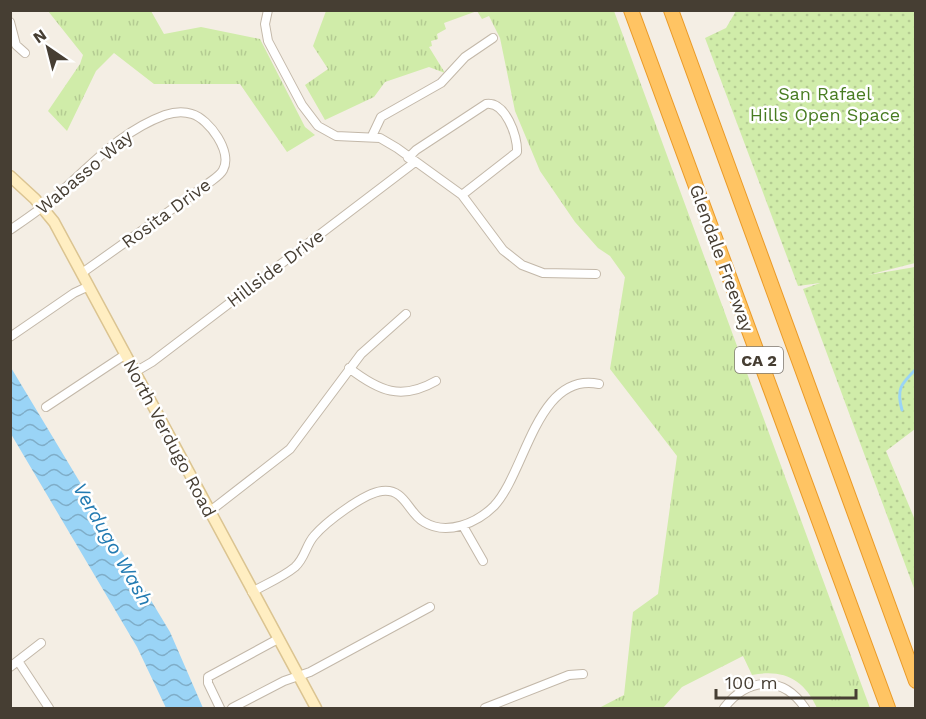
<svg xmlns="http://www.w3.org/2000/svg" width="926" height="719" font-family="'Work Sans',sans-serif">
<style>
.grass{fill:url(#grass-tufts)}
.park{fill:url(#park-dots)}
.water{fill:url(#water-waves)}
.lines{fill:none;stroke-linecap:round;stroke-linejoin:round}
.stream{stroke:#9ad4f6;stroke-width:3}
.street-casing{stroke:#c3b8a9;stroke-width:10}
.secondary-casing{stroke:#dbc491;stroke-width:13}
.highway-casing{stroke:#ea9a27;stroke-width:16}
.street{stroke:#fff;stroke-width:8}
.secondary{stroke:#ffeec2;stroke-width:10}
.highway{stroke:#ffc463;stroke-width:14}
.labels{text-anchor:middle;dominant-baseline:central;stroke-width:5;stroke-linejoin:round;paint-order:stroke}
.shield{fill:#fff;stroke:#7e7870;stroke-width:1.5}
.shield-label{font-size:16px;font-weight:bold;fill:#463e33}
.park-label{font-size:18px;fill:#487c22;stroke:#fff}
.street-label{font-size:18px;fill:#463e33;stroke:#fff}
.water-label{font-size:20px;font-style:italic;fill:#237bb2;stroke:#fff}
</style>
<defs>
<pattern id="grass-tufts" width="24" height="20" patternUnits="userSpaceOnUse" patternTransform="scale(1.5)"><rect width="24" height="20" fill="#d0eca9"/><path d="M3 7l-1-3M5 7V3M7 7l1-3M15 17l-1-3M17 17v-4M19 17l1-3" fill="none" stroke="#b4cb92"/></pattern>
<pattern id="park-dots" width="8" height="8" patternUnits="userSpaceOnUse" patternTransform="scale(1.5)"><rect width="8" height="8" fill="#d0eca9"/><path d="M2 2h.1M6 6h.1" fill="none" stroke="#b4cb92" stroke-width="1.8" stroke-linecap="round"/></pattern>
<pattern id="water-waves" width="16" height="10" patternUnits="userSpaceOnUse" patternTransform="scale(1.5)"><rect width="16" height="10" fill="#9ad4f6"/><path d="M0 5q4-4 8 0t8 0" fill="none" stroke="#7fadc8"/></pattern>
</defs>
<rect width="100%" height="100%" fill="#f4eee4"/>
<path class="grass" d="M48,11h103l13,23 37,-7 59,12 45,88 10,8 -28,17 -47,-68h-86l-40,-31 -18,18 -29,60 -19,-20 32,-47 3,-9z
M326,11h288l256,697h-53c-13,-29 -34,-39 -65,-33l-9,-19 -61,31 -19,21h-64l25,-13 9,-83 25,-18 19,-138 -67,-87 15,-92 -15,-21 -12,-8 -23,-26 -35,-51 -25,-60 -15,-73 -11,-22 -7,3 -5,-8 -33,12 2,6 -9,5 1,5 -7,2 1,5 -3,1 16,26 -16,-6 -44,15 -11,15 -49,23 -20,-35 23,-16 -15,-23z"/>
<path class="park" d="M736,11h179v252l-47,12 47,-8v162l-29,22 29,69v71l-112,-302 17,-6 -22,3 -93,-248 21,-10z"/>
<path class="water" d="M10,366l160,266 33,76h-37l-29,-61 -126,-213z"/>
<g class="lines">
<path class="stream" d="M902,410c-6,-21 -1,-26 14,-41"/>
<g class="street-casing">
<path id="street" d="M268,10l-3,14 3,17 34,64 16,21 18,10 44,2 17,10 65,47 41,55 19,15 21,8 53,1
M10,22l6,23 9,8
M372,136l9,-19 60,-34 24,-26 28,-19
M408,158l8,-8 70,-46c19,-3 32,32 31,48l-55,43
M10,230c16,-11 31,-21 45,-33 36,-31 64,-65 110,-82 9,-3 18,-4 27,-1 17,5 41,38 31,56 -3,6 -11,10 -17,15l-124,88
M10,337l64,-44 15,-7
M349,368c30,23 52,33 87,13
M135,372l17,-10 263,-200
M46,407l80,-53
M209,512l81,-63 71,-95 45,-40
M463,526l20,35
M252,592c14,-8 31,-15 43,-25 10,-9 11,-22 19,-31 12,-14 50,-43 68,-45 23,-3 26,22 42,31 23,14 53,1 70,-16 32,-34 43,-135 105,-122
M18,661l31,47
M10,667l31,-24
M220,708l-12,-25v-6l70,-38
M232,708l52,-27 26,-9 120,-65
M485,708l84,-33 14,-1
M724,708c23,-30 58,-34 81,0"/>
</g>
<g class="secondary-casing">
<path id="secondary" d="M10,176l25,23 19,23 262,486"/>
</g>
<g class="highway-casing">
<path id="highway" d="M631,10l257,698
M671,10l245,671"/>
</g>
<use href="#street" class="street"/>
<use href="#secondary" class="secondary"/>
<use href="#highway" class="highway"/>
</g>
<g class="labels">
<rect class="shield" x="735" y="347" width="48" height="26" rx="4.5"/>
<g class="shield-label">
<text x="759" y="360">CA 2</text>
</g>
<g class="park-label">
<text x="825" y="93">San Rafael<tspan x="825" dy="21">Hills Open Space</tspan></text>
</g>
<g class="street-label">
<text transform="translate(84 172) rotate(-40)">Wabasso Way</text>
<text transform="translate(166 213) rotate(-36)">Rosita Drive</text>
<text transform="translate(722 258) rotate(70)">Glendale Freeway</text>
<text transform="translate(275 268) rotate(-37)">Hillside Drive</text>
<text transform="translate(170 438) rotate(62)">North Verdugo Road</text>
</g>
<g class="water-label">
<text transform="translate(113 544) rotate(60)">Verdugo Wash</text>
</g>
</g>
<rect width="926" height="719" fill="none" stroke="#463e33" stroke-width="24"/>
<g transform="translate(48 48) rotate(325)" stroke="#ffffff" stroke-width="4.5" paint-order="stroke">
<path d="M0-4.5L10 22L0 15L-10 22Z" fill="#463e33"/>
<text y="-9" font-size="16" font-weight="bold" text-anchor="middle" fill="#463e33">N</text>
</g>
<path d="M716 689v9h140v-9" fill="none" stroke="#463e33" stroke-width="3"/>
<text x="725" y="689" font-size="18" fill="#463e33" stroke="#ffffff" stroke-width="4.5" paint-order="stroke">100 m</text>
</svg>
